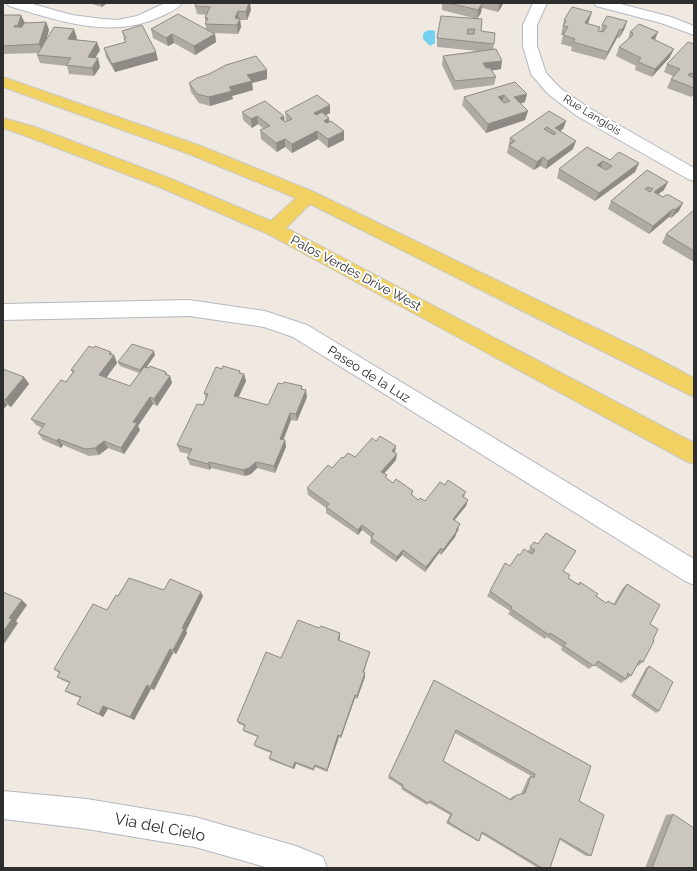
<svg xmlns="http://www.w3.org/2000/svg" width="697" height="871" font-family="Raleway,sans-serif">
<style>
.water{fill:#75cff0}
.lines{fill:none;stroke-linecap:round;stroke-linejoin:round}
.minor-casing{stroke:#b4b7c1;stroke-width:2}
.major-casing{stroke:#c9c9c9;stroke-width:2}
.minor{fill:#fff;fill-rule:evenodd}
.major{fill:#f2d163;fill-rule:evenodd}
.wall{fill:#afaba4;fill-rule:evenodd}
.shaded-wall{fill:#8e8b86}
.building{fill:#cbc7bf;stroke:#8e8b86;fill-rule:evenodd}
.labels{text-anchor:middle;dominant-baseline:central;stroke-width:4;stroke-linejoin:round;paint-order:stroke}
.far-street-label{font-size:11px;fill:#2e2e2e;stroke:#fff}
.street-label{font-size:13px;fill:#2e2e2e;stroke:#fff}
.near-street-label{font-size:16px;fill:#2e2e2e;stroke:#fff}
</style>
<rect width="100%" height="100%" fill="#efe9e1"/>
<path class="water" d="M431,30l4,1v12l-5,3 -7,-7v-5l3,-3z"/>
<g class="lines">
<g class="minor-casing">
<path id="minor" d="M7,3h22l43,12 31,4 15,1 19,-4 28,-13h17c-4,6 -14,10 -20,13 -50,24 -103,5 -153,-10z
M533,3h14l-10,22v21l9,27 14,15 29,20 105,60v13l-6,-2 -111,-63 -29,-22 -17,-20 -8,-28v-21z
M594,3h23l54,14 23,9v9l-33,-12 -65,-17z
M189,300l76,11 42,14 387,234v26l-9,-4 -392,-244 -29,-10 -75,-11 -186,4v-16z
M3,791l84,8 108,18 101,29 27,11 4,11h-58l-74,-21 -108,-18 -84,-10z"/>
</g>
<g class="major-casing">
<path id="major" d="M3,77l198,69 113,46 327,158 53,28v19l-384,-193 -24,24 408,215v21l-8,-3 -418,-227 -111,-48 -134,-51 -20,-7v-10l32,9 134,51 102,43 25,-23 -107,-44 -186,-67z"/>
</g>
<use href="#minor" class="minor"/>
<use href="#major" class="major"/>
</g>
<path class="wall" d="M89,3h18l-5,4z
M442,3h61l-1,3 -4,6 -16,-4 -1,5 -4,5 4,13 13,13 -1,5 8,20 -9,1 4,7 -2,8 -40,5 -12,-25 1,-9 35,-5 -41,-4v-9l36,-20 -31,-8z
M195,6l56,4 -4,10h-7l1,7 -3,7 -25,-1 2,1 1,8 -21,13 -21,-12 -6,3 -15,-8 -2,-9h55l-1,-11 1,-3 -9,-1z
M3,15h18l3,8 22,-1 3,8 -3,10 31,-2 -1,1 24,11 -5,8 5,9 -6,9 -25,-2 -2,-8 -27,-3 -3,-8 1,-2 -35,1z
M564,20l25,1 -2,3 13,3 -1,4 1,1 2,-7 25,-4 -3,9 -5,8h-2l-12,22 -34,-9 1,-4 -11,-3 2,-9h-2z
M122,31l36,29 -43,12 -9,-15 -2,-9 21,-6z
M630,32l25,8 15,17 -18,20 -17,-7 1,-4 -20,-10 3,-9 9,-8z
M694,44v50l-3,3 -24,-9 4,-9 2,-3 -9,-4 3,-8z
M267,70v9l-15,4 1,7 -21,6 1,3 -23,7 -11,-3 -8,-11 -2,-9z
M515,82l10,20 -5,2 8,7 -3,9 -39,13 -24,-28 2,-8z
M242,112l43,10h1v-1l-1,-9 45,1 -4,2 4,7 14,9v9l-16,8 -10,-9 -26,14 -7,-6 -8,5 -16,-13 -1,-9 4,-1 -6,-5 -6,4 -9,-8z
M566,121l-3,8 -3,2 13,18 -27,20 -6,-3 -6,4 -27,-17 3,-15z
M587,147l23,13 29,3 -4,9 -40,29 -38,-23 2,-9z
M647,170l17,20 -6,4 5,3 16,14 -8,7 -2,-1 -20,17 -41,-25 3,-8z
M694,210v52l-32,-19 4,-9z
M112,355h2l3,8 -11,15 24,8 9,-13 -19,-7 -2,-4 37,-7 -9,12 20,5 1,3 3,1 2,7 -15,23 -4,-2 -15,22 2,4 -16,24 -16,-6 -9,7 -10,1 -26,-11 -2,3 -18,-8 -5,-7 4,-5 -6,-3 -5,-6 35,-37 7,-8 -2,-4z
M3,369l21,8 5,7 -18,23 -4,-2 -4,5z
M240,371v2l4,1 2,7 -8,16 30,8 15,-21 19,2v3l5,8 -10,24 -6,-1 -8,20h2l1,7 -11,26 -18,-5 -6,6 -6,2 -34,-8 -1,2 -20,-5 -3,-7 2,-4 -9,-2 -3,-7 26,-40 3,-6 -2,-6z
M395,452l1,8 -12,14 3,1 -1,3 7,5 20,8 -1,4 6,5 7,1 20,-16 21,7 -2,5 2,9 -11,14 4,10 -2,2 -2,5 -14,18 -2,-2 -14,19 -23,-17 -6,7 -26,-19 1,-6 -9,-7 -4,5 -32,-22v-5l-18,-13 -1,-7 25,-20 23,-11z
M534,542l29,29 5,7 10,6 2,-2 16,14 10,7 2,-2 5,4 9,-16 5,-5 23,40 3,16 -10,22 -5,4 -1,-1 -6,11 -10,7 -27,-18 -5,4 -28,-19 1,-3 -15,-10 -2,2 -37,-25 2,-3 -23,-15 18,-33 5,3 10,-11 8,-4z
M164,590l39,6 -17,35 1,2 -11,21 -3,-1 -19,37 -3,-1 -17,31 -26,-11 -5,8 -26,-13 3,-6 -10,-4 -5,-3 4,-8 -7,-3 -5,-3 2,-4 -5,-4 53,-59 11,-14z
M319,628l21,5v4l-1,3 30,15 -5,18h1v4l-8,22 -2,-1 -14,40 -2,-1 -12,35 -12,-5 -1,4 -18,-7 -2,5 -24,-9 -1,-2 2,-5 -15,-6 -2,-2 4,-8 -13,-5 -2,-2 1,-4 -5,-2 -2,-3 44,-63z
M649,666l10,45 -3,2 -25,-17 15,-28z
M434,680l145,121 12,55h-5l-26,-16 -10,28h-12l-56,-34 -3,7h-2l-31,-18 4,-8 -21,-12 -2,2 -26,-16 1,-2 -14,-9zM455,733l76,43 -3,2 -7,16 -8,2 -3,3 -67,-38z
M673,814l21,54h-49l21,-53z"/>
<path class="shaded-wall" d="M101,3h6l-5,4z
M249,3h1l1,7 -4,10 -1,-8z
M499,3h4l-1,3 -4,6z
M482,4l-1,9 -4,6 1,-9z
M238,11l1,9 -4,-2z
M592,12l-3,9 -6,11 2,-9z
M21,15l4,8 -4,11 -3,-9z
M240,19l1,8 -3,7 -1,-9z
M627,21l-3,9 -5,8 3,-8z
M46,22l3,8 -6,23 -4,-9z
M74,29l3,9 -6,9 -3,-8z
M620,29l-3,9 -12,22 3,-8z
M658,32l-3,8 -4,-2z
M172,34l2,9 -6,3 -2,-8z
M215,34l1,8 -21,13 -1,-9z
M97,42l3,8 -9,15 -3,-8z
M674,49l-4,8 -18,20 3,-8z
M156,52l2,8 -43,12 -3,-8z
M98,58l2,9 -6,9 -2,-8z
M502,61l-1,8 -19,3 1,-9z
M267,70v9l-15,4 1,7 -21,6 1,3 -23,7 -1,-9 20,-10 18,-12z
M527,94l-2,8 -13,4 2,-9z
M504,95l-2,9 -4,-7z
M330,105v8l-16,8v-8z
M528,111l-3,9 -39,13 2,-9z
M257,116l1,8 -6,4 -1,-9z
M284,116l1,8 -5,-6z
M329,118l1,9 -6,-6z
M566,121l-3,8 -7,5v-1l-1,-5z
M317,131l1,8 -26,14v-9z
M344,131v9l-16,8v-9z
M285,139v8l-8,5 -1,-9z
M576,141l-3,8 -27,20 2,-8z
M543,157l-3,9 -6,4 3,-8z
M603,161l-3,8 -3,-4z
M639,163l-4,9 -40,29 4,-8z
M668,182l-4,8 -14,10 4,-8z
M683,203l-4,8 -8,7 4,-8z
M673,209l-4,8 -20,17 4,-8z
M154,351l1,4 -13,19 -2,-4z
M111,352l2,5 1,-2 3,8 -14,19 -4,-7 10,-21z
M166,372l2,6 2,-2 2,7 -15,23 -3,-7z
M244,374l2,7 -10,22 -2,-7z
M24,377l5,7 -18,23 -6,-7z
M306,390l1,7 -10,24 -1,-7z
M150,397l3,7 -15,22 2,4 -16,24 -3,-6 12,-26z
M3,400l4,5 -4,5z
M290,413l1,7 -10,26 -1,-7z
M58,439l5,6 -2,3 -4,-7z
M285,440l1,7 -11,26 -1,-7z
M104,441l4,7 -9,7 -4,-7z
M396,446l-1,7 -3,-2z
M397,454l-1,6 -16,18 1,-6z
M209,462l2,6 -1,2 -2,-6z
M256,462l1,6 -6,6 -6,2 -2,-6z
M468,500l-2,6 -15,18 2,-5z
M460,524l-5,13 -14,18 2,-5z
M362,525v5l-4,5v-5z
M441,548l-2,5 -14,19 1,-5z
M403,550l-1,5 -6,7 1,-5z
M201,592l2,4 -17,35 1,2 -11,21 -3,-4 9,-22z
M22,600l5,5 -11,16 2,2 -14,21 -1,-1v-11l6,-14z
M340,633v4l-2,7v-4z
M170,649l3,4 -19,37 -4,-3z
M365,673v4l-8,22v-3z
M147,685l4,4 -17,31 -4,-3z
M355,695v3l-14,40v-2z
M103,706l5,3 -5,8 -4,-3z
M338,735l1,2 -12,35v-2z
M295,762l1,2 -2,5 -1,-1z"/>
<path class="building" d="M196,3h53l-3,9 -8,-1 -3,7 5,1 -3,6 -32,-1 3,-6h-3l5,-11 -15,-1z
M449,3h29l4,1 -4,6z
M572,7l20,5 -7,11 15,4 -2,4 5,1 4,-6 -5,-1 5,-9 20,5 -5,9 -2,-1 -12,23 -35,-10 2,-3 -12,-4 5,-8 -5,-1 3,-5 -2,-1z
M178,14l37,20 -21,12 -22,-12 -6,4 -15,-9z
M3,15h18l-3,10 -4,1v1h8l2,-4 22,-1 -7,22 -36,2z
M441,16l41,3 -1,12 14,2 -1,11 -57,-6zM468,29h7l-1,5h-7z
M639,24l19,8 -7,6 23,11 -19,20 -17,-7 3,-4 -22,-11 13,-11 1,-3 -3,-1z
M142,25l14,27 -44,12 -8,-16 22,-6 -2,-3 2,-1 -4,-7z
M54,27l20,2 -6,10 29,3 -9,15 10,1 -6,10 -26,-3 5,-7 -34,-3z
M688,42l6,2v30l-4,-1 -2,2 6,3v10l-23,-9 9,-10 -13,-5z
M496,49l6,12 -19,2 3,5h4l6,9 -41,4 -12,-25z
M256,56l11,14 -20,5 5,6 -23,6 3,4 -23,6 -12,-3 -8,-11 8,-5 12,-4 17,-9z
M515,82l12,12 -13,3 14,14 -40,13 -24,-27zM504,95l6,6 -6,2 -6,-6z
M317,95l13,10 -16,8 2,2 6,-3 7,6 -5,3 3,2 4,-2 13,10 -16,8 -11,-8 -25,13 -7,-5 -9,4 -16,-13 10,-4 -13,-10 -6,3 -9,-7 23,-11 19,15 -4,2 5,4 7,-3 -7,-7z
M549,111l17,10 -11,7 21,13 -28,20 -5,-4 -6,5 -28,-17 6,-4 -5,-3zM547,127l9,6 -2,2 -10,-6z
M587,147l23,13 9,-8 20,11 -40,30 -40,-24zM603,161l9,5 -6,4 -9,-5z
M647,170l21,12 -14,10 9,5 3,-2h3l14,8 -8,7 -2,-1 -20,17 -42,-25zM648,187l5,2 -3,3 -5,-3z
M694,210v41l-28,-17z
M132,344l22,7 -14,19 -22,-8z
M89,346l4,2 2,-2 16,6 -2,2 5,1 -15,20 31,11 14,-19 5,1 1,-2 16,6 -1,2 5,2 -16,23 -4,-2 -17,25 4,1 -16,25 -17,-7 -9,7 -10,1 -27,-10 -1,2 -19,-8 7,-9 -14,-5 30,-39 5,2 8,-11 -3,-1z
M223,366l17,5 -1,2 5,1 -10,22 34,9 10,-22 5,1 1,-2 18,4 -1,3 5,1 -10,24 -6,-1 -10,26 5,1 -11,26 -18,-4 -7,6 -6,2 -34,-8 -1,2 -21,-6 5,-9 -15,-4 20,-41 6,1 5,-11 -4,-1 12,-26 6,2z
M3,369l21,8 -19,23 -2,-1z
M380,436l16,10 -4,5 5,3 -16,18 6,3 -2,2 8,6 3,-4 17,12 -2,3 7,6 2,-2 5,3 15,-19 5,3 3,-5 18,12 -4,4 6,4 -15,19 7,5 -4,6 1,1 -14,19 -2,-2 -15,19 -23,-17 -6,7 -26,-19 3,-4 -12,-9 -4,5 -32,-23 3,-3 -22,-16 21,-23 4,3 10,-11 1,1 5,-5 7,4 17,-19 4,3z
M546,533l30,18 -13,20 7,4 -2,3 11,7 1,-3 18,12 -2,2 10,7 2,-2 7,4 12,-21 33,21 -10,19 8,5 -5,11 1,1 -11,21 -3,-2 -9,16 -3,-3 -2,6 -28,-18 -4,5 -30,-20 2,-3 -16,-10 -1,2 -38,-26 1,-2 -22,-16 15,-28 5,3 8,-12 2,1 4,-6 8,5 3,-4 -5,-3 4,-5 4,2z
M129,578l35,12 6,-11 31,13 -19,36 2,1 -11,21 -3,-1 -20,38 -3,-2 -17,32 -27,-11 -4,8 -22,-10 4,-7 -16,-6 5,-9 -13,-5 3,-5 -6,-3 39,-65 14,6 9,-15 2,1z
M3,592l19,8 -13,18 3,1 -9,13z
M298,620l21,8 2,-2 19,7 -2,7 32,12 -7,20 2,1 -8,23 -2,-1 -14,41 -3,-1 -11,35 -12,-5 -2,4 -18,-7 -2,6 -24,-10 3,-6 -18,-7 4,-9 -15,-6 2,-5 -8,-4 29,-69 15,6z
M649,666l24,16 -14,29 -25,-17z
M434,680l157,86 -12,35 25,14 -13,41 -31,-18 -10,30h-8l-60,-36 -3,9 -31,-19 4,-8 -22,-13 -2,2 -26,-16 1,-2 -14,-9zM456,730l79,44 -1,4 -3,-2 -6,17 -8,2 -6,5 -68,-39z
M673,814l21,14v40h-42z"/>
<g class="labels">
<g class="far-street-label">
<text transform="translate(592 115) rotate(32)">Rue Langlois</text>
</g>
<g class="street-label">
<text transform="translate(356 273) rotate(28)">Palos Verdes Drive West</text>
<text transform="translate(369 374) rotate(32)">Paseo de la Luz</text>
</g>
<g class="near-street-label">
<text transform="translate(160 827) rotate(11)">Via del Cielo</text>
</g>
</g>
<rect width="697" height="871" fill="none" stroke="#2e2e2e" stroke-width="8"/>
</svg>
